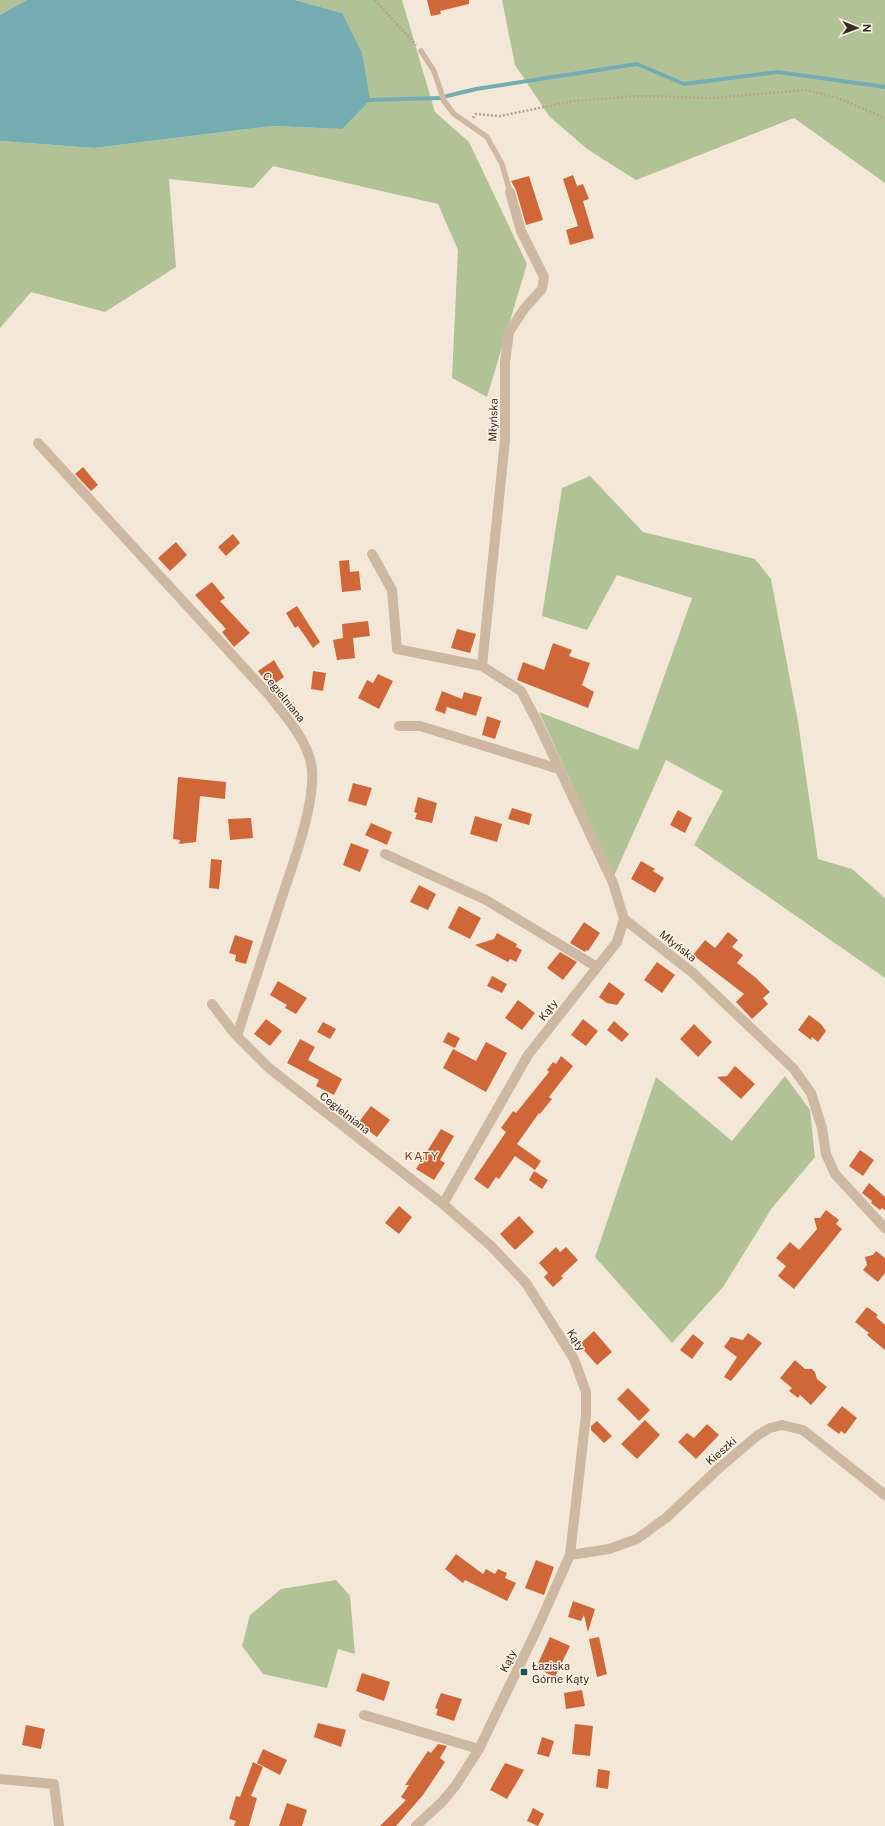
<svg xmlns="http://www.w3.org/2000/svg" width="885" height="1826" font-family="'Public Sans',sans-serif">
<style>
.green{fill:#b1c396}
.water{fill:#74acb2}
.lines{fill:none;stroke-linecap:round;stroke-linejoin:round}
.stream{stroke:#74acb2;stroke-width:4}
.building{fill:#d06739}
.path{stroke:#b8a28d;stroke-width:2.5;stroke-dasharray:2 2;stroke-linecap:butt}
.lane{stroke:#ccb8a3;stroke-width:5.5}
.street{stroke:#ccb8a3;stroke-width:10}
.poi-dot{fill:#18525b;stroke:#fbf2e4;stroke-width:1.5}
.labels{text-anchor:middle;dominant-baseline:central;stroke-width:3;stroke-linejoin:round;paint-order:stroke}
.street-label{font-size:11px;fill:#362c25;stroke:#fbf2e4}
.poi-label{font-size:11px;fill:#362c25;stroke:#fbf2e4;text-anchor:start}
.neighbourhood-label{font-size:12px;letter-spacing:1px;fill:#8b3b18;stroke:#fbf2e4}
</style>
<rect width="100%" height="100%" fill="#f3e8d7"/>
<path class="green" d="M0,0h27l-27,15z
M295,0h107l33,112 34,30 58,122 -40,133 -35,-19 6,-128 -20,-46 -165,-38 -20,22 -84,-9 7,88 -71,45 -74,-20 -31,36v-187l94,7 178,-22 70,3v-116z
M502,0h383v183l-91,-65 -158,62 -49,-31 -38,-33 -34,-51z
M590,476l53,56 112,27 16,20 27,143 20,137 34,10 33,29v80l-191,-133 29,-54 -57,-31 -52,116 -75,-164 99,38 54,-152 -75,-23 -30,55 -45,-14 20,-128z
M785,1076l25,34 5,47 -43,51 -49,79 -51,56 -77,-86 61,-180 76,64z
M336,1580l14,16 5,58 -17,-5 -11,39 -64,-14 -21,-28 8,-31 31,-26z"/>
<path class="water" d="M27,0h268l47,13 20,40 8,47 -28,29 -70,-3 -178,22 -94,-7v-126z"/>
<g class="lines">
<path class="stream" d="M447,96l29,-7 161,-25 47,20 94,-12 107,15
M365,100l76,-2"/>
</g>
<path class="building" d="M427,0h42v4l-29,7 1,3 -10,2z
M573,175l4,11 6,-2 6,15 -6,2 11,37 -24,7 -4,-15 12,-4 -15,-47z
M529,176l14,44 -17,5 -10,-35 -5,-9z
M83,467l15,18 -7,6 -16,-17z
M233,534l7,9 -14,13 -8,-9z
M176,542l11,13 -17,16 -12,-13z
M349,560l1,12 9,-1 2,19 -19,2 -3,-31z
M212,582l13,16 -5,3 30,32 -16,14 -12,-15 4,-3 -31,-34z
M297,606l23,36 -7,6 -15,-22 -3,2 -9,-15z
M368,621l2,15 -17,2 2,20 -18,2 -4,-20 10,-2 -1,-14z
M457,629l19,5 -6,19 -19,-5z
M553,643l19,7 -3,6 21,7 -8,22 12,7 -6,16 -71,-28 6,-18 21,8z
M274,660l10,17 -14,10 -12,-16z
M313,671l13,2 -3,18 -12,-2z
M378,674l15,7 -14,28 -21,-11 9,-18 6,3z
M442,691l20,8 2,-7 18,5 -6,19 -29,-9 -2,7 -10,-4z
M487,716l14,5 -6,18 -13,-4z
M178,777l48,5 -1,17 -25,-3 -4,46 -17,2 1,-4 -7,-1z
M353,783l19,5 -6,18 -18,-5z
M418,797l19,6 -5,20 -17,-4 2,-6 -3,-1z
M512,808l20,6 -3,11 -21,-6z
M678,810l14,8 -7,15 -15,-8z
M475,816l27,8 -5,18 -27,-8z
M251,818l2,20 -23,2 -2,-21z
M371,823l21,9 -5,13 -22,-10z
M351,843l18,7 -9,22 -17,-7z
M211,859l11,1 -3,29 -10,-1z
M641,861l14,8 -2,2 11,7 -9,15 -24,-14z
M419,885l17,9 -8,16 -18,-8z
M459,906l22,12 -11,21 -22,-11z
M584,922l16,11 -12,18 -2,-1 -1,2 -15,-9z
M728,932l10,8 -6,7 11,8 -6,8 19,15 14,14 -7,6 5,6 -16,15 -16,-17 8,-8 -51,-39 12,-15 10,8z
M497,933l20,11 -1,3 6,3 -6,12 -6,-3 -2,3 -33,-17 19,-6z
M235,935l18,6 -7,23 -11,-3 1,-6 -7,-2z
M560,952l17,10 -14,18 -16,-12z
M657,962l18,13 -13,18 -18,-13z
M492,976l15,8 -5,9 -15,-7z
M278,981l29,17 -11,16 -11,-6 2,-3 -17,-10z
M609,982l16,12 -8,11 -10,-2 -8,-6z
M518,1000l17,13 -13,17 -17,-12z
M809,1015l12,9 5,7 -8,11 -6,-5 -1,3 -13,-10z
M266,1019l16,12 -12,15 -16,-12z
M583,1019l15,12 -12,15 -15,-11z
M614,1021l15,13 -7,8 -15,-12z
M323,1022l13,7 -6,10 -13,-7z
M694,1024l18,18 -14,15 -18,-18z
M448,1032l12,6 -5,10 -12,-6z
M300,1039l15,8 -7,13 34,19 -8,16 -18,-9 3,-6 -32,-17z
M486,1042l21,11 -21,39 -43,-24 10,-19 23,12z
M561,1056l12,10 -24,31 3,2 -12,15 -1,-1 -22,31 24,17 -6,9 -20,-14 -16,23 -3,-2 -8,12 -14,-10 32,-47 -5,-4 12,-17 3,2 33,-41 -2,-2 6,-8 3,2z
M735,1066l20,18 -14,15 -24,-22 10,-1z
M371,1106l19,14 -13,17 -19,-14z
M441,1129l13,7 -14,24 5,3 -11,17 -18,-11z
M860,1150l14,10 -11,16 -14,-10z
M534,1171l14,9 -6,9 -13,-9z
M869,1183l16,14v13l-3,-2 -2,2 -9,-7 1,-2 -10,-8z
M399,1206l13,11 -13,17 -14,-11z
M826,1210l13,10 -3,4 6,5 -48,60 -16,-13 8,-10 -10,-8 14,-16 9,8 18,-21 -3,-11h6z
M519,1216l15,16 -19,18 -15,-16z
M556,1247l4,5 6,-5 12,13 -17,16 2,2 -10,9 -9,-10 4,-4 -9,-10z
M876,1251l9,7v15l-7,9 -15,-12 4,-5 -2,-8 8,-2z
M867,1307l11,8 -2,2 9,8v25l-18,-15 2,-2 -14,-11z
M594,1331l18,21 -15,13 -18,-20z
M748,1333l14,10 -31,38 -7,-4 13,-20 -13,-10 7,-10 12,3z
M693,1334l11,9 -12,16 -12,-9z
M795,1360l10,9h7l3,3 2,7 10,8 -16,18 -11,-10 -2,3 -9,-7 3,-3 -12,-10z
M628,1388l22,22 -11,11 -22,-22z
M842,1406l15,12 -12,16 -4,-3 -2,3 -12,-9z
M645,1420l15,15 -23,24 -16,-15z
M597,1421l15,15 -8,7 -13,-13v-4z
M707,1424l12,11 -23,24 -18,-17 9,-9 7,5z
M456,1554l27,20 3,-5 9,5 3,-5 9,4 -2,5 11,5 -9,18 -42,-21 -2,3 -18,-14z
M536,1560l18,7 -10,28 -19,-7z
M573,1601l22,8 -7,23 -4,-17 -3,6 -13,-4z
M550,1637l20,9 -15,31 -19,-9z
M599,1637l8,37 -10,3 -8,-38z
M362,1673l28,9 -6,19 -28,-10z
M582,1690l3,16 -19,3 -2,-16z
M441,1693l21,6 -8,22 -18,-6 2,-6 -3,-1z
M318,1723l28,7 -5,17 -27,-10z
M575,1724l18,2 -3,30 -18,-2z
M26,1725l19,4 -4,20 -19,-4z
M542,1737l12,4 -5,16 -12,-3z
M438,1744l9,2 -7,12 5,4 -22,33 -27,31h-16l26,-26 -5,-3 8,-12h-4l23,-34 3,2z
M263,1749l24,11 -7,15 -23,-12z
M253,1762l10,5 -12,29 6,2 -8,28h-15l2,-5 -7,-2 7,-23 4,1z
M505,1763l19,7 -17,29 -17,-9z
M598,1769l12,2 -2,18 -12,-2z
M287,1803l20,7 -5,16h-23z
M533,1808l11,6 -6,12 -11,-5z"/>
<g class="lines">
<path class="path" d="M375,0l41,45
M473,118l3,-4 24,2 74,-15 65,-5 73,2 94,-8 32,8 47,20"/>
<path class="lane" d="M421,51l13,20 10,30 10,13 33,23 15,27 8,28"/>
<path class="street" d="M38,443l230,251c17,22 41,47 44,76 3,34 -18,91 -29,124 -15,47 -31,94 -46,142
M372,554l20,36 5,59 85,17 39,25 16,30 76,162 11,36 69,54 100,95 18,25 11,35 4,26 9,20 50,54
M482,666l23,-226v-78l4,-30 15,-23 18,-20 2,-12 -23,-46 -11,-39
M399,726h21l139,43
M385,854l101,46 111,67
M212,1004l22,29 35,35 174,136
M570,1555l39,-6 28,-10 30,-22 51,-48 40,-34 12,-7 12,-3 21,5 82,65
M364,1715l115,34
M0,1779l54,5 5,42
M416,1826l26,-24 14,-17 23,-36 58,-120 33,-74 16,-140v-23l-12,-33 -48,-76 -35,-37 -48,-42 85,-149 89,-113 7,-23"/>
</g>
<rect class="poi-dot" x="520" y="1668" width="8" height="8" rx="2"/>
<g class="labels">
<g class="street-label">
<text transform="translate(493 420) rotate(-88)">Młyńska</text>
<text transform="translate(284 697) rotate(51)">Cegielniana</text>
<text transform="translate(678 946) rotate(38)">Młyńska</text>
<text transform="translate(548 1010) rotate(-52)">Kąty</text>
<text transform="translate(345 1113) rotate(38)">Cegielniana</text>
<text transform="translate(576 1340) rotate(58)">Kąty</text>
<text transform="translate(721 1451) rotate(-41)">Kieszki</text>
<text transform="translate(508 1661) rotate(-64)">Kąty</text>
</g>
<g class="poi-label">
<text x="532" y="1666">Łaziska<tspan x="532" dy="13">Górne Kąty</tspan></text>
</g>
<g class="neighbourhood-label">
<text x="422" y="1156">KĄTY</text>
</g>
</g>
<g transform="translate(857 28) rotate(91)" stroke="#fbf2e4" stroke-width="3" paint-order="stroke">
<path d="M0-3L7 15L0 10L-7 15Z" fill="#362c25"/>
<text y="-6" font-size="11" font-weight="bold" text-anchor="middle" fill="#362c25">N</text>
</g>
</svg>
